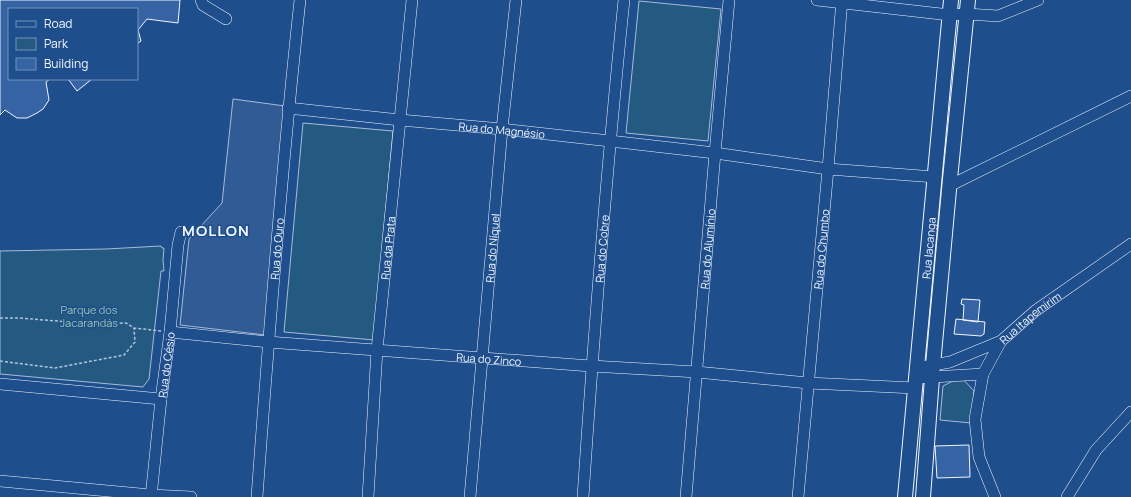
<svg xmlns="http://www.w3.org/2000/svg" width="1131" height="497" font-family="Manrope,sans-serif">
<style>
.green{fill:#245a82;stroke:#a8bbd7}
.parking{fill:#305b95;stroke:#a8bbd7}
.building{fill:#3563a3;stroke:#f2f6ff}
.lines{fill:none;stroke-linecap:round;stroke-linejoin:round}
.minor-casing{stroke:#f2f6ff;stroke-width:12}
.major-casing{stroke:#f2f6ff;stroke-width:16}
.path{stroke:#b3c4dc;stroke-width:1.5;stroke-dasharray:3 2;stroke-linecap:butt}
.minor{stroke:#1f4e8c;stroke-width:11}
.major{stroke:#1f4e8c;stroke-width:14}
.labels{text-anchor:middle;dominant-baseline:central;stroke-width:3;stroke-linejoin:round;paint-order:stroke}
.street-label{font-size:11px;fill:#f2f6ff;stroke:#1f4e8c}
.park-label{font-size:11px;fill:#97c8a6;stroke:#1f4e8c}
.district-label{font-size:15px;font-weight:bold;letter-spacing:1px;fill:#f2f6ff;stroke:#1f4e8c}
</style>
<rect width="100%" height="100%" fill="#1f4e8c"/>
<path class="green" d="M639,1l82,8 -13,132 -82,-8z
M303,123l90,8 -19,209 -90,-8z
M161,246l1,2h2l-1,12 1,11h-3l-12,108 -6,8 -143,-13v-123l106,-2z
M961,377l13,14 -3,32 -31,-3 3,-34z"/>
<path class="parking" d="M233,99l52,7 -20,229 -85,-10 9,-86 33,-36z"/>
<path class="building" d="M0,0h180l-2,23 -31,-4 -9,11 3,11 -4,3v-35h-128v70h41l-4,3 3,18 -6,9 -6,4 -10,5h-10l-12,-8 -5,5z
M68,79h24l-15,12z
M962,299l18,1 -2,22 -15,-2 1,-15 -3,-1z
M956,319l29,3 -1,12 -3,2 -27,-2z
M969,445l1,32 -33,1 -2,-32z"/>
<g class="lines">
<g class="minor-casing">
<g id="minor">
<path d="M201,0l2,5 23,14"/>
<path d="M817,0l133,15 17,-1 31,2 40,-16"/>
<path id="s1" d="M288,108l112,12 102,9 108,12 105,12 113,16 107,8"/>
<path d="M949,186l182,-90"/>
<path id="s2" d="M170,332l98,10 323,24 106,6 111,11 107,5"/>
<path id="s3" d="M917,368l33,-6 51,-21 34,-30 96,-67"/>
<path d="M916,378l67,-4"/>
<path d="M0,384l161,15"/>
<path d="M0,481l151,14 40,2"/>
<path id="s4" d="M151,497l10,-98 9,-67 8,-87 3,-13"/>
<path id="s5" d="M257,497c12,-166 25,-332 43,-497"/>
<path id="s6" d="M368,497l9,-147 35,-350"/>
<path id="s7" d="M470,497l32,-368 14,-129"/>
<path id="s8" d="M583,497c11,-166 24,-332 41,-497"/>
<path id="s9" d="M686,497l29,-344 14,-153"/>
<path id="s10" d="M798,497l30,-328 14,-169"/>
<path d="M995,497l-16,-40 -4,-38 8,-45 18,-33"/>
<path d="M1067,497l29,-47 35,-38"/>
</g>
</g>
<g class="major-casing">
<g id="major">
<path id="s11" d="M905,497l46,-497"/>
<path d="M923,497l10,-132 17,-186 18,-179"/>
</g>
</g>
<path class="path" d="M0,318h19l75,6 32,-1 8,5 27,3
M0,361l55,7 69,-13 11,-13 -1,-14"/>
<use href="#minor" class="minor"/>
<use href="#major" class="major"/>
</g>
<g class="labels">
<g class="street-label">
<text stroke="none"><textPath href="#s1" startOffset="215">Rua do Magnésio</textPath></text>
<text stroke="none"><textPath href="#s5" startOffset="249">Rua do Ouro</textPath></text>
<text stroke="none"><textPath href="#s6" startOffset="250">Rua da Prata</textPath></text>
<text stroke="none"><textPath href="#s7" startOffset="250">Rua do Níquel</textPath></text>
<text stroke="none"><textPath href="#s8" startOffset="249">Rua do Cobre</textPath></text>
<text stroke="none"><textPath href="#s9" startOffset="249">Rua do Alumínio</textPath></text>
<text stroke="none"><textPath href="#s11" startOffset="250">Rua Iacanga</textPath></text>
<text stroke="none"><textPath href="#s10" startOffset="249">Rua do Chumbo</textPath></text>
<text stroke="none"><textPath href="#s3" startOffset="126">Rua Itapemirim</textPath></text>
<text stroke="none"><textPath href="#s2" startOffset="320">Rua do Zinco</textPath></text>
<text stroke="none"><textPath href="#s4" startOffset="133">Rua do Césio</textPath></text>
</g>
<g class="park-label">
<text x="89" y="309">Parque dos<tspan x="89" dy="13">Jacarandás</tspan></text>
</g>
<g class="district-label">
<text x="216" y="230">MOLLON</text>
</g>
</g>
<rect x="8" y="8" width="130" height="72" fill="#1f4e8c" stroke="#7391ba"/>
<rect x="16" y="21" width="20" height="6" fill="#1f4e8c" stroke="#7391ba"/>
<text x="44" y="28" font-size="12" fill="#f2f6ff">Road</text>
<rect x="16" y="38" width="20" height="12" fill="#245a82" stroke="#7391ba"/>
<text x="44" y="48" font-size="12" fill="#f2f6ff">Park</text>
<rect x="16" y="58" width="20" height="12" fill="#3563a3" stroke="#7391ba"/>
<text x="44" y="68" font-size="12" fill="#f2f6ff">Building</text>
</svg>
